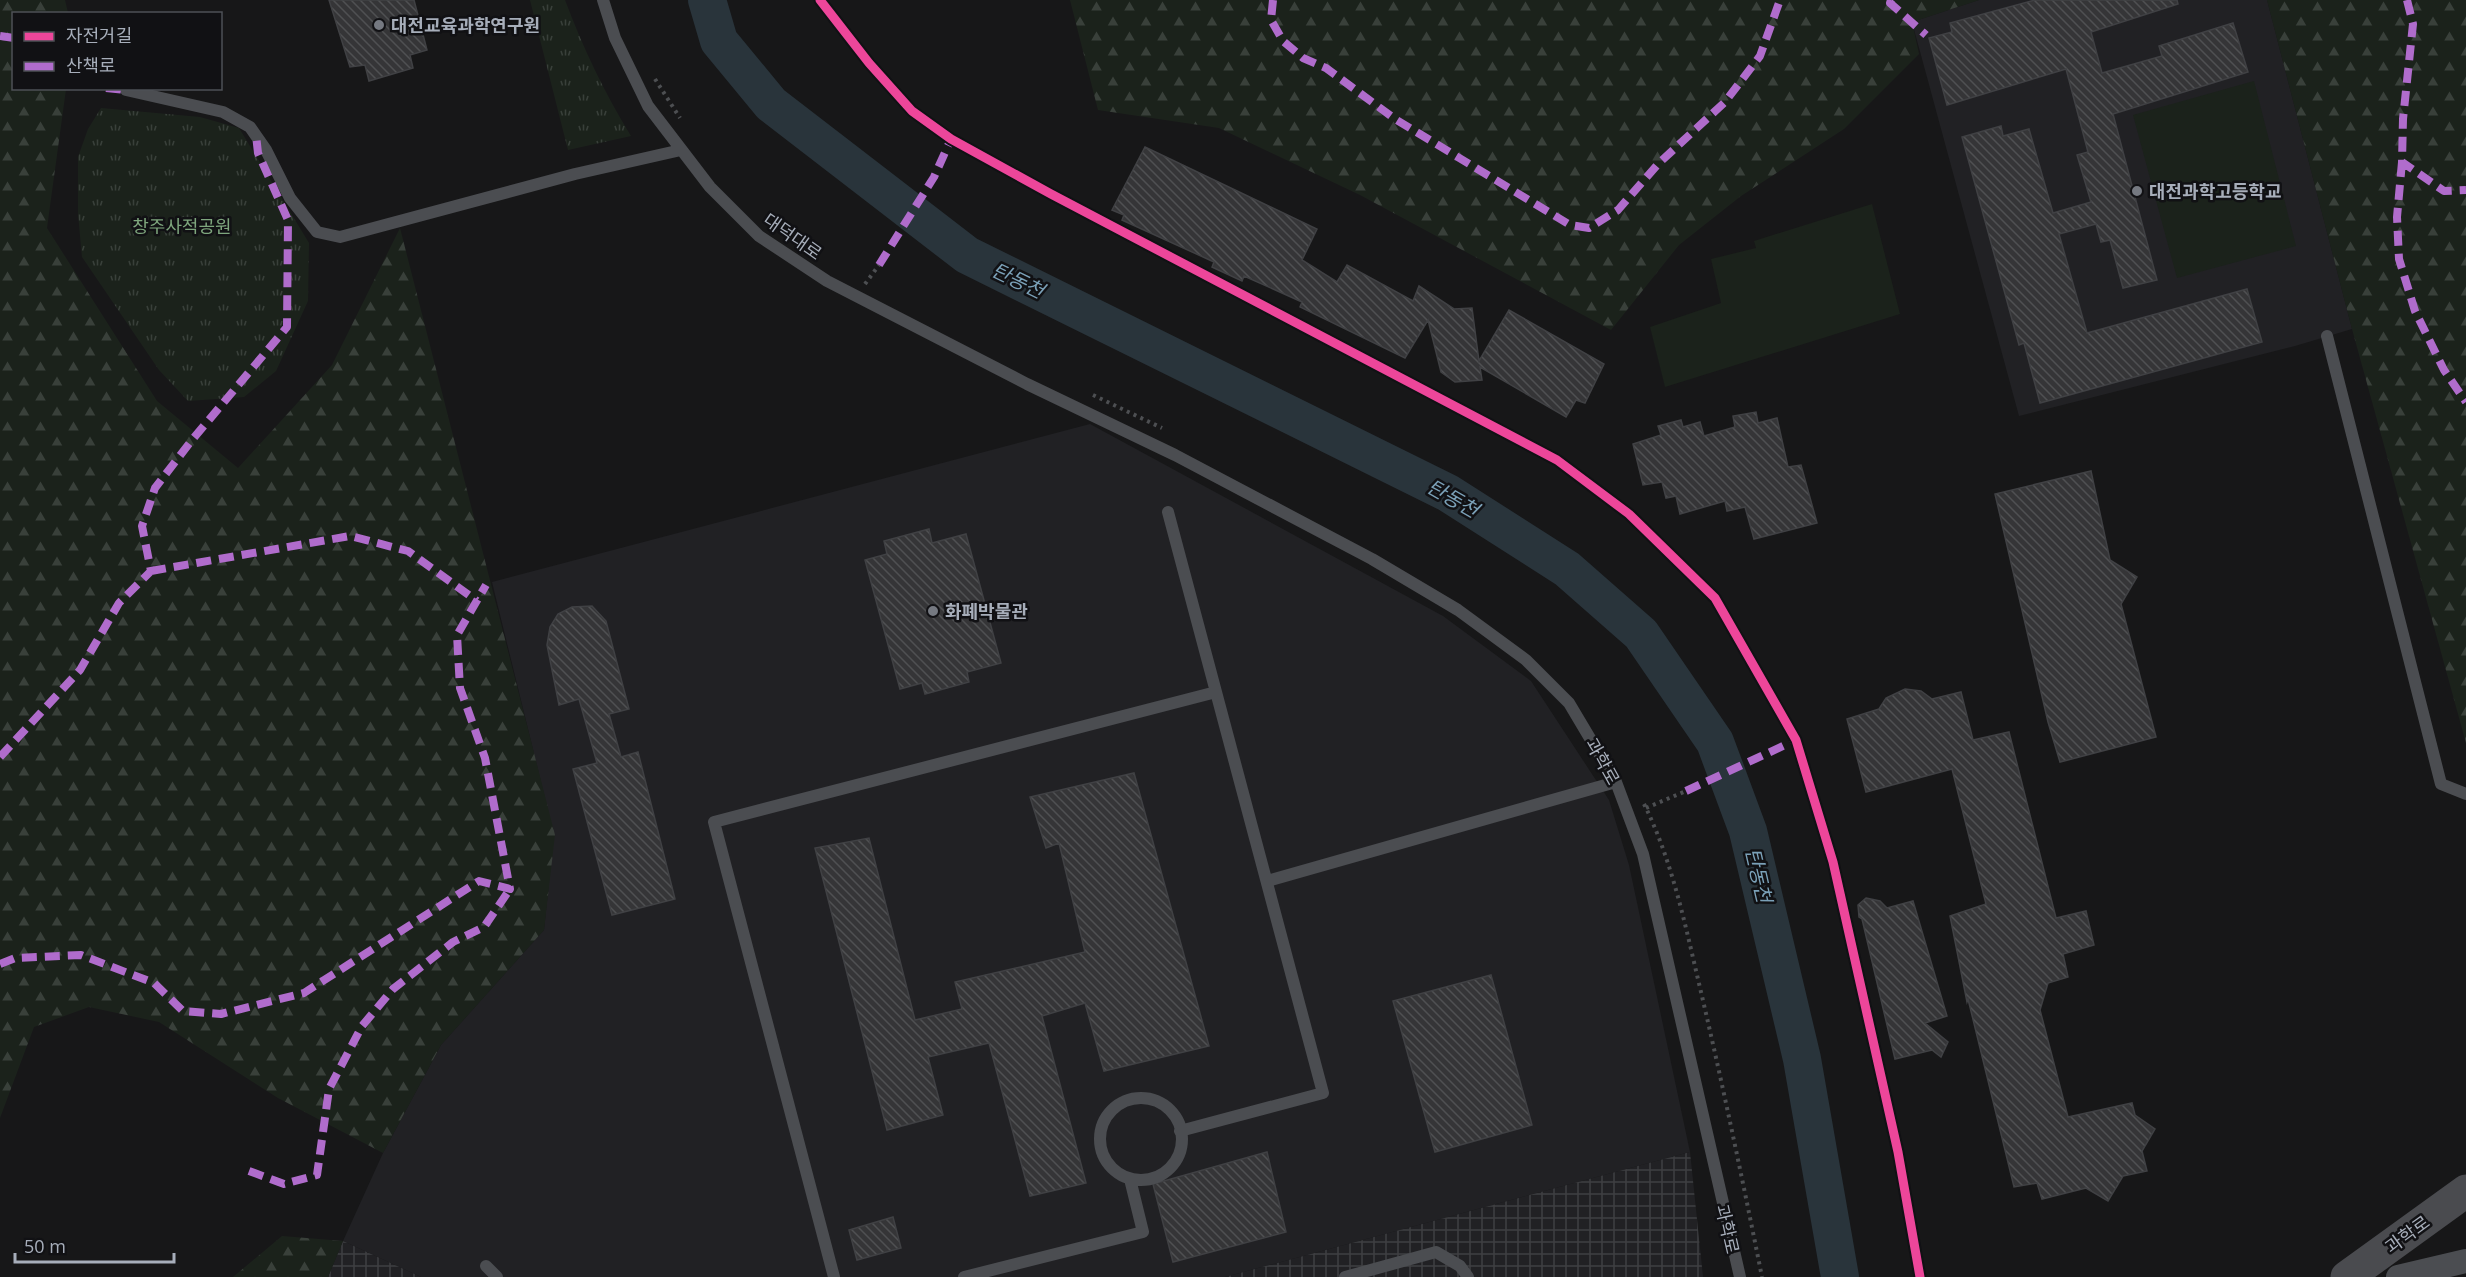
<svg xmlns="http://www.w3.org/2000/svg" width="2466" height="1277" font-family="'Open Sans','Noto Sans KR',sans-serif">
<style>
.built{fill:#212124}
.industrial{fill:url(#industrial-grid)}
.grass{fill:url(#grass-tufts)}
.forest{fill:url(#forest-firs)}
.pitch{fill:#1b221b}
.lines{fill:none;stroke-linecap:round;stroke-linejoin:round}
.river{stroke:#29343b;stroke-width:38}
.building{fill:url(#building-back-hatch);stroke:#404144;stroke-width:1.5}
.path{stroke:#4d4f52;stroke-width:4;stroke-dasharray:3 4.5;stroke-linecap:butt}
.service{stroke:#4b4d51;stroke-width:12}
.minor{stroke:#4b4d51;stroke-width:24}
.secondary{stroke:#4a4b4f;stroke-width:33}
.quiet{stroke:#b06ccc;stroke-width:8;stroke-dasharray:15 8;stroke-linecap:butt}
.cycleway-casing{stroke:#111114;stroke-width:13}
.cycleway{stroke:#ed469a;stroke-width:9}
.poi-dot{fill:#757981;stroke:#111114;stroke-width:2}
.labels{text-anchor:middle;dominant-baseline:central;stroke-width:5;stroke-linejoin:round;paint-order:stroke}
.poi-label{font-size:18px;font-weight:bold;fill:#a7aeba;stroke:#111114;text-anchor:start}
.park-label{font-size:18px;fill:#7ea67d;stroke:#111114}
.street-label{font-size:18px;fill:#a7aeba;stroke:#111114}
.water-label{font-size:20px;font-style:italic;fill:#7ba1b8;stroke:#111114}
</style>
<defs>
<pattern id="industrial-grid" width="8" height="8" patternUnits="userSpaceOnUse" patternTransform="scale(1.5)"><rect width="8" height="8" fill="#212124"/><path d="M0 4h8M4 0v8" fill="none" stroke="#3e3f42"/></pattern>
<pattern id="grass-tufts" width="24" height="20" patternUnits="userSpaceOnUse" patternTransform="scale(1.5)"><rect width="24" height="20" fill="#1b221b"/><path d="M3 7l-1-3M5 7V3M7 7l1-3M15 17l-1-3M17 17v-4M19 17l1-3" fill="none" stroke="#39403a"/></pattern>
<pattern id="forest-firs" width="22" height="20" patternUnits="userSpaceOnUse" patternTransform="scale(1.5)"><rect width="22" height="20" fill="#1b221b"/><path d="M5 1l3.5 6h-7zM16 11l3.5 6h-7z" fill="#39403a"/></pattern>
<pattern id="building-back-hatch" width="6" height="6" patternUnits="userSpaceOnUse" patternTransform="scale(1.5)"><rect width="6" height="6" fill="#353537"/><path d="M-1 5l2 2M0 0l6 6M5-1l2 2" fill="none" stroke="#4f5052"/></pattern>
</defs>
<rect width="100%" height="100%" fill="#171718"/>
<path class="built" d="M1979,0h288l85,329 -57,17 -276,70 -107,-394z
M1090,424l353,192 88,65 78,119 20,65 61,287 -465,125h-804l-78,-36 40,-88 58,-108 103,-115 10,-95 -62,-253z"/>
<path class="industrial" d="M1690,1152l13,125h-478z
M343,1241l78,36h-93z"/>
<path class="grass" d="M530,0h35c18,48 39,92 66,136l-63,14z
M101,108l99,9 39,11 70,115 -1,58 -32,70 -32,26 -56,4 -29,-31 -77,-113 -4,-43v-57l10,-28z"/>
<path class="forest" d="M0,0h65l3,13 -54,1v74l52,1 -19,139 110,173 81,67 94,-103 68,-137 155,607 -11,95 -103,115 -58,108 -105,-55 -119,-76 -70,-15 -55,20 -34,91z
M1070,0h909l-67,22 7,32 -75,75 -103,67 -62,49 -68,85 -251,-135 -141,-67 -121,-18z
M2267,0h199v743l-114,-414z
M282,1236l61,5 -15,36h-95z"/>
<path class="pitch" d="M2254,81l42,165 -119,32 -44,-163z
M1872,204l28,110 -235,73 -15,-60 71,-24 -10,-44 45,-11 -2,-7z"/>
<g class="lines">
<path class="river" d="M707,0l12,41 52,63 196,151 481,238 119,76 74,65 74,108 33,89 54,228 38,218"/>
</g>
<path class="building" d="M329,0h85l13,50 -17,5 3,13 -44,13 -4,-16 -15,2z
M2035,0h142l1,4 -87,28 11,41 60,-17 -3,-10 74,-23 15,49 -135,42 44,166 -34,8 -13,-48 -9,2 -5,-18 -37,10 28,99 160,-44 15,53 -222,61 -16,-60 -5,2 -57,-208 39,-11 2,10 26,-7 24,84 38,-11 -14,-47 11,-3 -22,-83 -119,36 -18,-67 23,-6 -2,-9z
M1145,147l172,82 -15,31 35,22 10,-17 66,36 6,-15 35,23 18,-1 7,53 30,-51 95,54 -19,39 -9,-3 -10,17 -86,-50 2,13 -27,2 -14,-10 -13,-52 -23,38 -105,-51 2,-5 -58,-26 -2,5 -30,-14 2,-5 -92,-42 2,-5 -12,-5z
M1756,412l2,11 19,-5 11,49 13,-2 16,58 -63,16 -9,-32 -18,4 -2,-10 -45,13 -4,-18 -10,2 -4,-16 -19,3 -10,-41 28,-9 -3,-9 23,-6 2,7 17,-5 4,14 31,-9 -2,-11z
M2091,471l19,89 27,17 -16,27 35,133 -96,25 -12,-40 -53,-228z
M929,529l3,14 34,-9 35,129 -34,9 2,10 -44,12 -3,-11 -22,6 -35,-129 22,-6 -3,-13z
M592,606l14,15 23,88 -20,5 12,43 17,-5 37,147 -63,16 -39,-146 24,-6 -18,-64 -20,6 -12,-60 3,-18 8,-13 14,-7z
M1905,689l16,2 11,8 29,-7 12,48 36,-8 47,186 30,-7 8,34 -31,9 5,23 -20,6 -8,27 28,107 64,-14 3,12 20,14 -13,22 5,20 -24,5 -15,25 -22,-13 -44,11 -5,-16 -23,4 -46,-188 -1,3 -17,-86 36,-12 -34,-135 -86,23 -19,-73 32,-10 7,-11z
M1134,773l75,273 -105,25 -19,-68 -43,13 44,167 -56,13 -41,-153 -61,14 15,58 -56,15 -72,-282 54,-10 46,182 47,-11 -7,-27 130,-30 -26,-109 -13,5 -16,-51z
M1866,898l14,3 7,7 26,-7 34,115 -22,7 23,19 -7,15 -9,-7 -37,9 -33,-140 -3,-2 -1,-12z
M1491,975l41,150 -97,27 -42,-151z
M1267,1152l19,80 -113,30 -20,-78z
M893,1217l8,31 -44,12 -8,-30z"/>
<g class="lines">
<path class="path" d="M655,79l25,39
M865,284l14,-19
M1093,395l69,33
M1644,804c29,58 42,125 57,188 22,94 42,190 61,285
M1646,808l40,-17"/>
<path class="service" d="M603,0l12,38 33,68 62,81 49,49 68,45 200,103 148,71 197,104 86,51 68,50 43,43 47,79 27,72 97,423
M126,90l97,22 27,15 16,23 24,48 27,34 23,5 235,-63 106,-24
M2327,336l114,448 25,10
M1168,512l155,581 -143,38
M1267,881l349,-99
M1100 1139a41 41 0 1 1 82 0a41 41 0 1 1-82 0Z
M486,1266l11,11
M834,1277l-120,-455 502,-130
M964,1277l179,-45 -13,-53
M1345,1277l91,-25 24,14 8,11"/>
<path class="minor" d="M2398,1277l68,-16"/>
<path class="secondary" d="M2347,1277l119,-86"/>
<path class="quiet" d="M1273,0l-2,20 12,21 20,17 23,10 69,51 175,106 19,3 29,-18 40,-46 67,-62 35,-46 20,-56
M1891,0l-1,3 36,32
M2407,0l6,24 -10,95 -1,43 42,29 22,-1
M0,36l14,2
M106,88l20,2
M2402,162l-5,55 2,42 16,52 29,59 22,32
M879,265l55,-88 17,-38
M151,571l199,-35 58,15 69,50
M0,757l80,-87 39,-67 32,-32 -9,-45 13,-38 37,-48 95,-113 1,-107 -30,-67 -2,-18
M1686,791l110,-51
M0,964l15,-6 66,-3 73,28 29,28 38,3 83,-21 175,-112 31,8 -25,-131 -25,-70 -3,-53 29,-50
M249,1171l35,13 33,-9 12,-86 33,-63 31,-37 60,-47 31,-15 26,-38"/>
<g class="cycleway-casing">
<path id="cycleway" d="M820,0l49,63 43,48 39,28 100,55 506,266 72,54 86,84 81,142 37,122 65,290 22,125"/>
</g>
<use href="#cycleway" class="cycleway"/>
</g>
<g class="poi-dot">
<circle cx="379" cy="25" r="6"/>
<circle cx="2137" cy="191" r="6"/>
<circle cx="933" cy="611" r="6"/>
</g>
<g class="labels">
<g class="poi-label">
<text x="391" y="25">대전교육과학연구원</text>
<text x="2149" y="191">대전과학고등학교</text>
<text x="945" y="611">화폐박물관</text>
</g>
<g class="park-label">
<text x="182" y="226">창주사적공원</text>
</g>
<g class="street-label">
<text transform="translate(793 236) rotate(35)">대덕대로</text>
<text transform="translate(1603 761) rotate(61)">과학로</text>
<text transform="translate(1728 1229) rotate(77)">과학로</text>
<text transform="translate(2407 1234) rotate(-36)">과학로</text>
</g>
<g class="water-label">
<text transform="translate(1018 280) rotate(26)">탄동천</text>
<text transform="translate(1453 498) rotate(30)">탄동천</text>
<text transform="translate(1759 875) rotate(77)">탄동천</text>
</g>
</g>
<rect x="12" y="12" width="210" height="78" fill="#111114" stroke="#4d5056" stroke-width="1.5"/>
<rect x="24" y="32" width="30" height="9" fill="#ed469a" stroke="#4d5056" stroke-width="1.5"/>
<text x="66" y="42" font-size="18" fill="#a7aeba">자전거길</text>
<rect x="24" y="62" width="30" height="9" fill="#b06ccc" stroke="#4d5056" stroke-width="1.5"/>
<text x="66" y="72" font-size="18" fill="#a7aeba">산책로</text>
<path d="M15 1253v9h159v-9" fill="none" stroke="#a7aeba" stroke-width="3"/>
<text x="24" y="1253" font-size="18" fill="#a7aeba" stroke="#111114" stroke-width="4.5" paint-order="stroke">50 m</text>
</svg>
